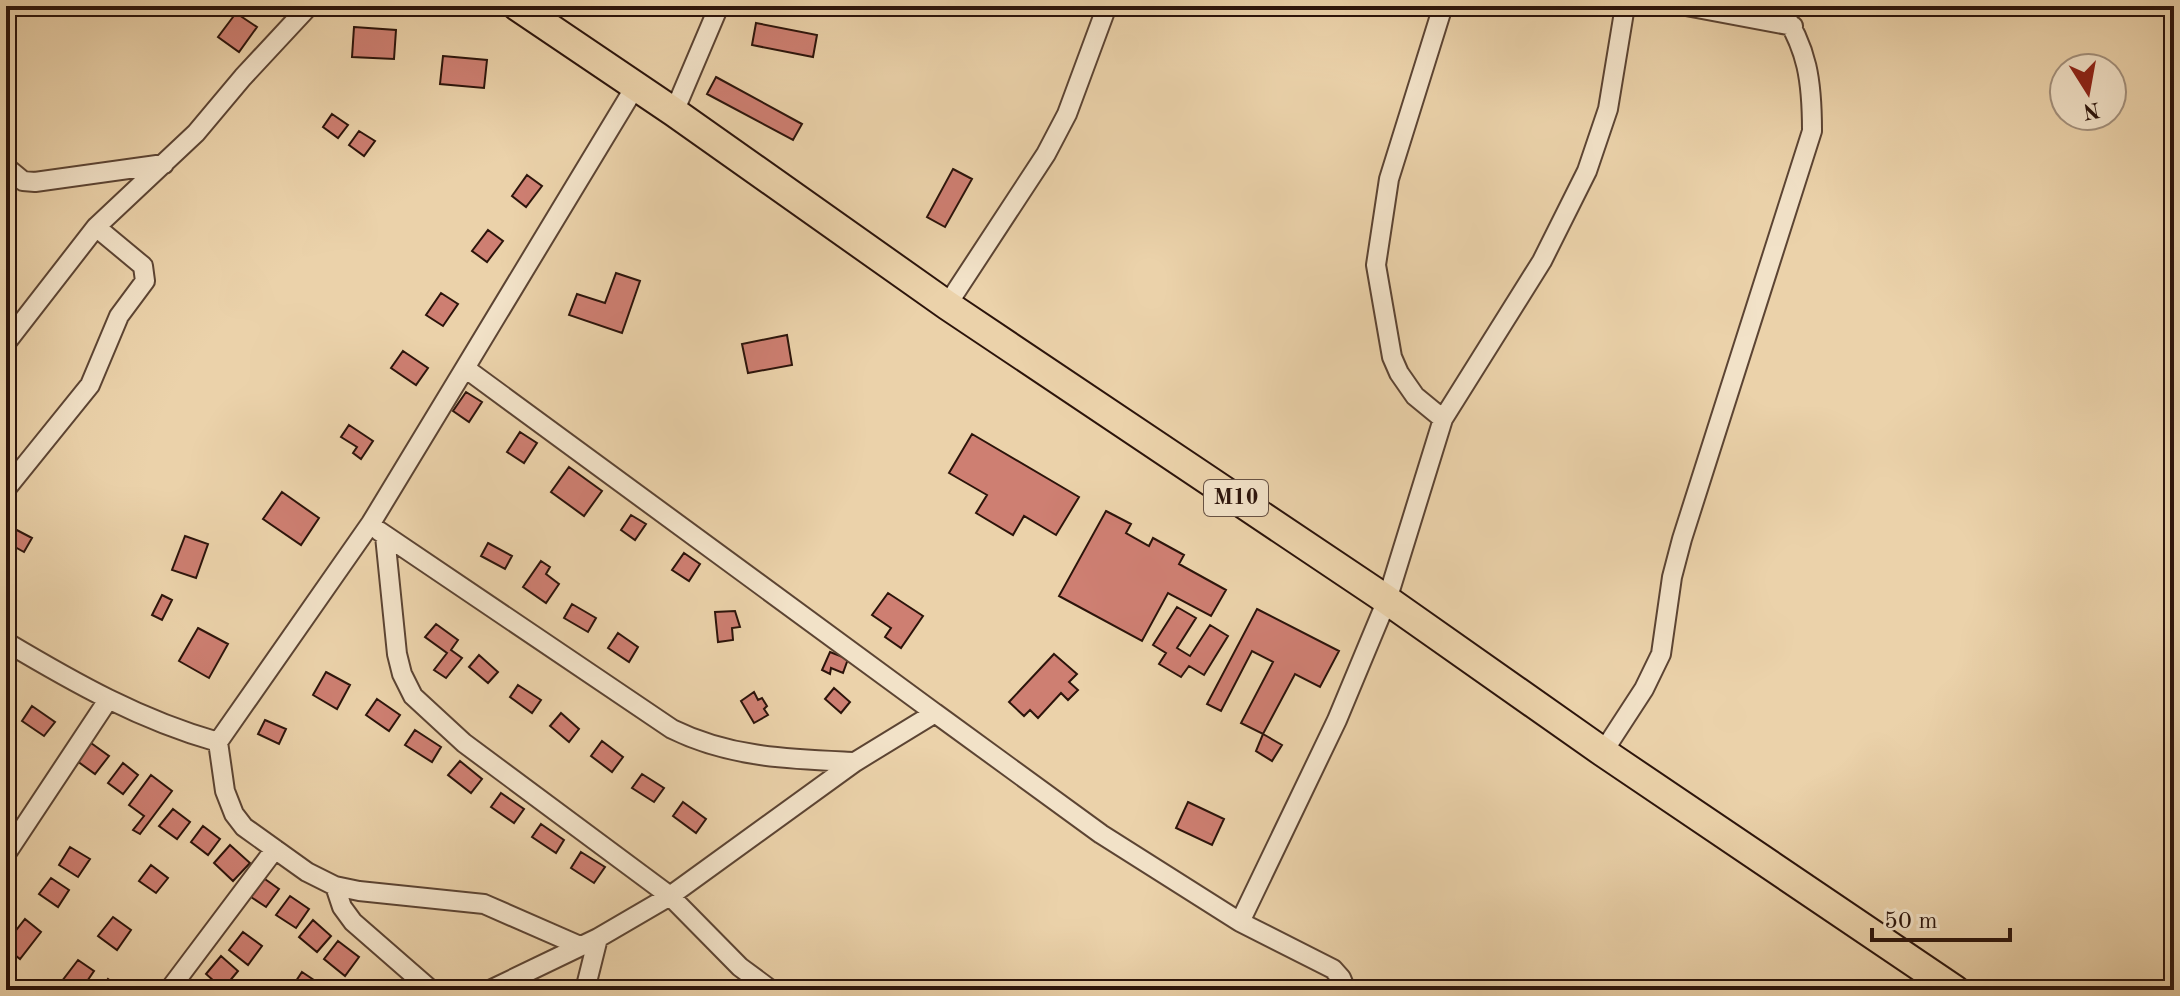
<svg xmlns="http://www.w3.org/2000/svg" width="2180" height="996" font-family="'Old Standard TT',serif">
<style>
.building{fill:#ce7f72;stroke:#2c140b;stroke-width:2}
.lines{fill:none;stroke-linecap:round;stroke-linejoin:round}
.street-casing{stroke:#5c4433;stroke-width:22}
.primary-casing{stroke:#2c140b;stroke-width:32}
.street{stroke:#f2e2c8;stroke-width:18}
.primary{stroke:#ebd2aa;stroke-width:28}
.labels{text-anchor:middle;dominant-baseline:central;stroke-width:8;stroke-linejoin:round;paint-order:stroke}
.shield{fill:#f2e2c8;stroke:#675244;stroke-width:2}
.shield-label{font-size:22px;font-weight:bold;fill:#2c140b}
</style>
<rect width="100%" height="100%" fill="#ebd2aa"/>
<filter id="stains"><feTurbulence type="fractalNoise" baseFrequency=".0025" numOctaves="4"/><feColorMatrix values="0 0 0 0 .2 0 0 0 0 .09 0 0 0 0 .02 0 0 0 .5 -.17"/></filter>
<radialGradient id="worn" r=".72"><stop offset=".6" stop-color="#630" stop-opacity="0"/><stop offset="1" stop-color="#630" stop-opacity=".3"/></radialGradient>
<path class="building" d="M172,6h19l-7,9z
M236,13l21,14 -18,25 -21,-15z
M756,23l61,12 -4,22 -61,-12z
M354,27l42,3 -2,29 -42,-2z
M443,56l44,4 -3,28 -44,-4z
M716,77l86,47 -9,16 -86,-46z
M332,114l16,11 -10,13 -15,-11z
M359,131l16,10 -11,15 -15,-11z
M953,169l19,10 -27,48 -18,-10z
M527,175l15,11 -16,21 -14,-11z
M488,230l15,11 -16,21 -15,-11z
M616,273l24,8 -18,52 -53,-18 8,-21 28,9z
M441,293l17,11 -15,22 -17,-11z
M787,335l5,30 -44,8 -6,-29z
M403,351l25,17 -12,17 -25,-17z
M466,392l16,10 -13,20 -16,-11z
M349,425l24,16 -12,18 -8,-6 4,-6 -16,-10z
M520,432l17,11 -13,20 -17,-11z
M972,434l107,63 -23,38 -32,-19 -11,19 -37,-22 11,-18 -38,-22z
M569,467l33,24 -18,25 -33,-24z
M282,492l37,26 -18,27 -38,-26z
M1106,511l25,13 -5,9 23,13 4,-8 31,17 -5,9 47,26 -15,26 -43,-23 -26,48 -83,-45z
M631,515l15,9 -11,16 -14,-10z
M11,527l21,11 -8,14 -18,-10z
M185,536l23,8 -12,34 -24,-8z
M488,543l24,13 -7,13 -24,-13z
M684,553l16,11 -11,17 -17,-11z
M541,561l9,6 -4,7 13,10 -13,19 -23,-16z
M888,593l35,23 -22,32 -16,-11 6,-9 -19,-13z
M162,595l10,5 -10,20 -10,-5z
M572,604l24,14 -8,14 -24,-14z
M1177,607l19,11 -19,30 13,8 20,-31 18,11 -24,39 -15,-9 -8,11 -22,-13 7,-11 -13,-8z
M1257,609l82,42 -19,36 -25,-13 -32,60 -22,-11 32,-61 -21,-11 -31,60 -14,-7z
M735,611l5,16 -8,1 1,12 -15,2 -3,-30z
M436,624l22,16 -7,10 11,8 -16,20 -12,-8 13,-17 -22,-16z
M198,628l30,16 -19,34 -30,-17z
M618,633l20,14 -9,15 -21,-14z
M830,652l18,7 -5,14 -12,-5 -1,6 -8,-4z
M1054,654l23,20 -8,8 9,8 -10,10 -7,-7 -23,25 -8,-8 -6,6 -15,-14z
M479,655l19,17 -10,11 -19,-16z
M326,672l24,13 -13,24 -24,-14z
M518,685l23,15 -9,13 -22,-16z
M834,688l16,14 -9,11 -16,-14z
M754,692l4,8 4,-2 5,8 -3,3 4,6 -14,8 -13,-22z
M377,699l23,16 -11,16 -23,-16z
M32,706l23,16 -11,14 -22,-15z
M561,713l18,16 -10,13 -19,-16z
M265,720l21,9 -7,15 -21,-10z
M415,730l26,17 -9,15 -27,-17z
M1263,734l19,11 -10,16 -16,-10z
M602,741l21,16 -11,15 -21,-16z
M91,743l18,13 -14,18 -18,-13z
M460,761l22,18 -11,14 -23,-18z
M123,763l15,12 -15,19 -15,-11z
M642,774l22,14 -10,14 -22,-14z
M151,775l21,16 -32,43 -7,-4 11,-14 -15,-11z
M501,793l23,16 -10,14 -23,-16z
M683,802l23,17 -10,14 -23,-17z
M1188,802l36,17 -12,26 -36,-17z
M173,809l17,13 -13,17 -18,-13z
M541,824l23,16 -8,13 -24,-16z
M203,826l17,13 -12,16 -17,-13z
M230,845l20,18 -17,18 -19,-18z
M70,847l20,12 -12,18 -19,-12z
M581,852l24,15 -11,16 -23,-15z
M151,865l17,13 -12,15 -17,-12z
M262,877l17,12 -13,18 -18,-12z
M51,878l18,12 -11,17 -19,-13z
M290,896l19,13 -13,19 -20,-13z
M6,907l8,6 -8,11z
M113,917l18,13 -14,20 -19,-14z
M25,919l16,13 -21,27 -14,-11v-5z
M313,920l18,16 -14,16 -18,-15z
M243,932l19,14 -14,19 -19,-15z
M338,941l21,16 -14,19 -21,-17z
M221,956l17,15 -15,18 -17,-15z
M78,960l16,11 -13,19h-6l-13,-9z
M302,972l21,14 -2,4h-31z
M108,979l16,11h-24z"/>
<g class="lines">
<g class="street-casing">
<path id="street" d="M1686,6l107,20
M674,112l45,-106
M6,167l17,14 12,1 129,-18
M947,305l99,-151 21,-40 40,-108
M6,343l90,-116
M1443,419l-28,-23 -16,-23 -7,-16 -16,-92 13,-86 54,-173
M6,489l84,-104 29,-69 26,-35 -2,-15 -47,-39 100,-94 47,-56 66,-71
M379,531l293,198c59,29 118,30 183,33
M385,536l12,118 5,20 11,22 51,47 206,153 70,71 31,23
M6,642c69,41 134,78 212,100l153,-219 94,-155
M935,713l166,121 139,88
M218,742l7,49 9,23 10,13 63,45 28,14 24,5 125,13 96,42
M1603,752l41,-63 17,-35 11,-77 10,-38 130,-408c0,-49 -4,-83 -33,-125
M6,854l102,-154
M335,886l7,21 11,15 78,68
M169,990l106,-141
M490,990l108,-52 72,-42 185,-134 80,-49 -470,-345 170,-281
M585,990l13,-52
M1346,990l-5,-12 -8,-9 -93,-47 97,-202 50,-120 56,-181 99,-158 45,-90 21,-62 17,-103"/>
</g>
<g class="primary-casing">
<path id="primary" d="M517,6l157,106 273,193 440,295 216,152 352,238"/>
</g>
<use href="#street" class="street"/>
<use href="#primary" class="primary"/>
</g>
<g class="labels">
<rect class="shield" x="1204" y="480" width="64" height="36" rx="6"/>
<g class="shield-label">
<text x="1236" y="498">M10</text>
</g>
</g>
<rect width="2180" height="996" fill="none" stroke="#ebd2aa" stroke-width="32"/>
<rect x="8" y="8" width="2164" height="980" fill="none" stroke="#2c140b" stroke-width="4"/>
<rect x="16" y="16" width="2148" height="964" fill="none" stroke="#2c140b" stroke-width="2"/>
<g transform="translate(2088 92) rotate(169)"><circle r="38" fill="#f2e2c8" stroke="#a3907c" stroke-width="2"/>
<path d="M0-6L14 30L0 20L-14 30Z" fill="#8f2418"/>
<text y="-12" font-size="22" font-weight="bold" text-anchor="middle" fill="#2c140b">N</text>
</g>
<path d="M1872 928v12h138v-12" fill="none" stroke="#2c140b" stroke-width="4"/>
<text x="1884" y="928" font-size="24" fill="#2c140b" stroke="#f2e2c8" stroke-width="6" paint-order="stroke">50 m</text>
<rect width="100%" height="100%" filter="url(#stains)"/>
<rect width="100%" height="100%" fill="url(#worn)"/>
</svg>
